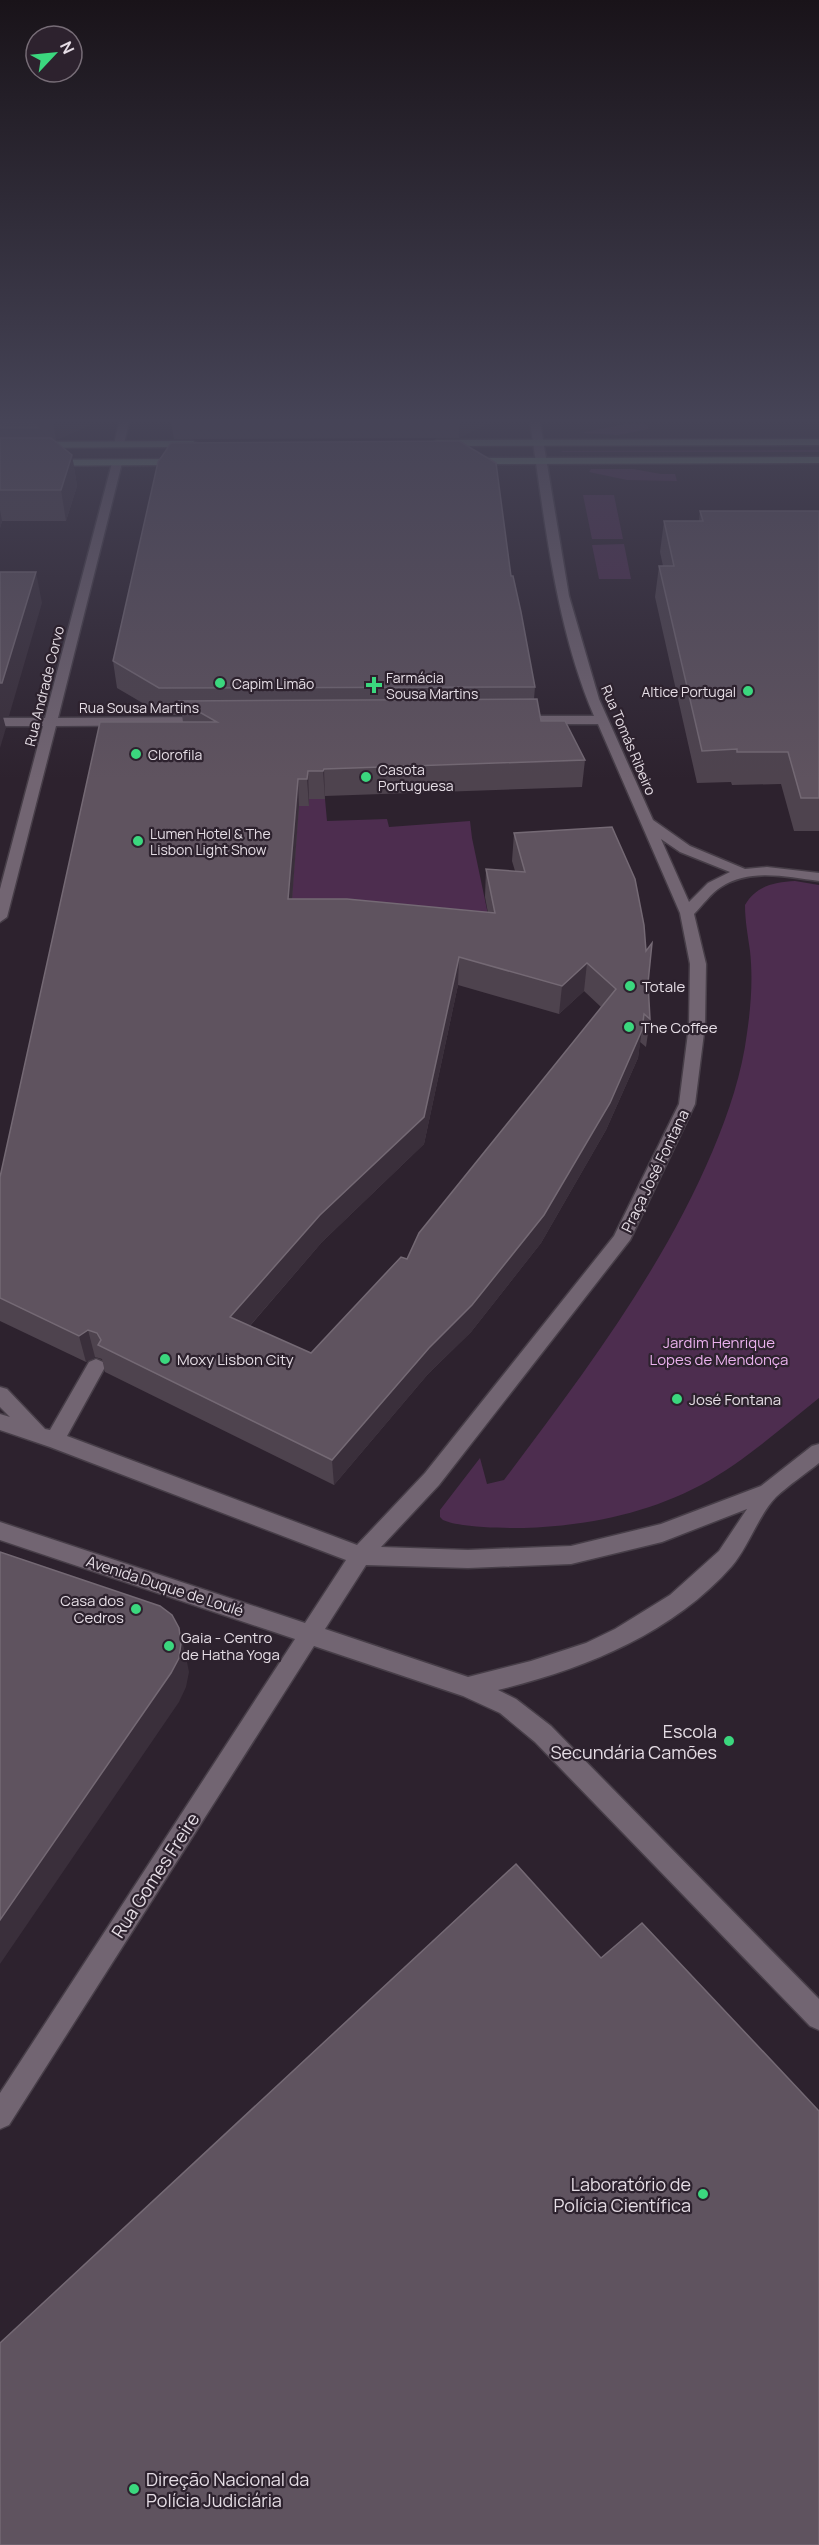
<svg xmlns="http://www.w3.org/2000/svg" width="819" height="2545" font-family="Manrope,sans-serif">
<style>
.green{fill:#4d2d4f}
.lines{fill:none;stroke-linecap:round;stroke-linejoin:round}
.minor-casing{stroke:#473e48;stroke-width:3}
.major-casing{stroke:#473e48;stroke-width:3}
.minor{fill:#726572;fill-rule:evenodd}
.major{fill:#72937d;fill-rule:evenodd}
.wall{fill:#4e434e;fill-rule:evenodd}
.shaded-wall{fill:#3a2f3b}
.building{fill:#5f535f;stroke:#746974;stroke-width:1.5;fill-rule:evenodd}
.poi-dot{fill:#3bd77e;stroke:#2d222e;stroke-width:2}
.labels{text-anchor:middle;dominant-baseline:central;stroke-width:4.5;stroke-linejoin:round;paint-order:stroke}
.far-poi-label{font-size:14px;fill:#e5dde5;stroke:#2d222e;text-anchor:start}
.far-street-label{font-size:14px;fill:#e5dde5;stroke:#2d222e}
.poi-label{font-size:15px;fill:#e5dde5;stroke:#2d222e;text-anchor:start}
.street-label{font-size:15px;fill:#e5dde5;stroke:#2d222e}
.park-label{font-size:15px;fill:#eab1ed;stroke:#2d222e}
.near-poi-label{font-size:18px;fill:#e5dde5;stroke:#2d222e;text-anchor:end}
.near-street-label{font-size:18px;fill:#e5dde5;stroke:#2d222e}
</style>
<rect width="100%" height="100%" fill="#2d222e"/>
<path class="green" d="M625,424h22l2,5 -31,6 -37,-2z
M819,450v2h-259l3,-1z
M591,469h42l28,5h14l2,7 -50,-1 -38,-8z
M583,495h31l9,44h-31z
M624,544l7,35h-32l-7,-34z
M309,799h16l2,22 60,-2 2,8 81,-6 2,17 22,105 -204,-16 -94,-121h113z
M795,881l24,4v513c-38,30 -75,64 -118,87 -55,29 -115,41 -177,43 -20,0 -63,0 -81,-8l-3,-3v-7l40,-52 7,26 17,-4c78,-104 158,-209 209,-330 16,-38 29,-77 34,-117 4,-27 6,-55 3,-82 -2,-15 -5,-30 -5,-46 11,-19 29,-23 50,-24z"/>
<g class="lines">
<g class="minor-casing">
<path id="minor" d="M119,422h10l-5,22 -5,3 -5,-3z
M530,422h10l29,174 30,103 54,121 37,26 55,23 22,-2 52,6v8c-32,-4 -69,-13 -98,6 -10,6 -18,18 -27,27l12,50 -1,61 -10,79 -65,136 -191,245 -58,62 87,3 103,-4 90,-22 100,-38 51,-40 7,-2v19c-14,11 -30,22 -43,34 -17,17 -27,49 -44,69 -60,68 -148,103 -234,124l18,9 35,27 268,273v31l-9,-4 -275,-284 -35,-29 -37,-17 -149,-50 -305,479 -9,4v-36l295,-454 -295,-99v-18l305,101 41,-63 -296,-113 -50,-17v-16l10,3 -10,-10v-20l7,2 38,40 5,1 39,-68 7,-3 7,3 2,5 -38,69 290,109 68,-72 189,-237 65,-132 10,-79 1,-61 -10,-51 -82,-189h-81l-6,-4 6,-4h77c-39,-91 -49,-196 -64,-294zM661,839l19,13 50,20 -22,11 -19,19zM747,1509l-28,42 -49,44 -55,34 -29,14 -55,18 -63,16 -143,-48 41,-64 102,3 103,-4 91,-22z
M117,460l5,3 -64,255 150,-1 6,4 -6,4 -152,1 -49,191 -7,5v-33l43,-163h-43v-8h45l67,-255z"/>
</g>
<g class="major-casing">
<path id="major" d="M819,439v6l-382,1 -5,-3 5,-3z
M0,442l193,-1 5,3 -5,3 -193,1z
M819,457v6l-349,1 -5,-3 5,-3z
M0,460l181,-1 5,3 -5,3 -181,1z"/>
</g>
<use href="#minor" class="minor"/>
<use href="#major" class="major"/>
</g>
<path class="wall" d="M0,422h90v3l-34,15h-3l19,15 5,31 -11,35h-64l-2,7z
M171,422h318l-30,16 -285,1z
M700,511h119v320h-25l-13,-47 -49,1 -1,-3 -34,1 -42,-186 4,-31h4l-3,-14 4,-31h35z
M511,576l24,111 -1,12 7,22 44,39 -3,27 -257,9v3h-16v7h-10l-7,93 196,14 -3,-16 1,-28 29,2 -3,-10 2,-28 134,150 2,36 -4,28 -6,-5 -2,16 -32,72 -65,113 -70,89 -43,42 -94,111 -229,-113 -3,-13 -7,-2 -9,5 -86,-41v-144l183,-455 -1,-7h-19l-46,-27 -4,-27zM458,985l101,29 25,-23 17,16 -194,252 -96,94 -61,-27 72,-84 102,-98z"/>
<path class="shaded-wall" d="M53,422h37v3l-34,15z
M459,422h30v1l-30,15z
M72,455l5,31 -11,35 -5,-31z
M0,510l2,11 -2,7z
M36,572l6,31 -33,113 -6,1 3,11 -6,20v-65z
M324,769l1,27v3l-2,-28z
M308,771l1,28v7l-2,-27z
M298,779l1,27 -9,121 -2,-28z
M459,957l-1,28 -34,159 -102,98 -88,102 -4,-27z
M587,963l-3,28 -25,23 3,-28z
M642,1030l-4,28 -32,72 -65,113 -70,89 -43,42 -94,111 -2,-25z
M88,1330l7,27 -9,5 -7,-26z
M179,1628l7,29 3,15 -3,15 -7,15 -179,262v-44z"/>
<path class="building" d="M0,422h32l6,6h-38z
M0,438h51l21,17 -11,35h-61z
M459,441l37,22 15,113h2l8,36 14,75 -376,1 -46,-27 45,-199 13,-19z
M700,511h119v287h-18l-13,-46h-51v-3l-35,2 -43,-185h15l-10,-45h39z
M0,572h36l-34,111h-2z
M537,699l4,22h24l20,39 -261,9 -1,2h-15l-1,8h-9l-10,120h59l148,14 -9,-44 39,3 -11,-39 98,-6 23,52 9,46 2,26 6,-8 -4,40 2,36 -6,-5 -2,16 -32,73 -66,112 -72,90 -43,43 -97,112 -234,-115 3,-5 -4,-7 -9,-3 -9,6 -79,-38v-121l100,-455h117l-37,-21zM459,957l103,29 25,-23 29,26 -197,244 -12,26 -6,-2 -90,96 -81,-36 90,-102 104,-98z
M0,1552l160,54 12,9 7,13 2,15 -2,15 -8,15 -171,247z
M516,1864l85,94 41,-35 177,188v434h-819v-202z"/>
<linearGradient id="sky" x2="0" y2="1"><stop stop-color="#191319"/><stop offset="0.54" stop-color="#464457"/><stop offset="1" stop-color="#464457" stop-opacity="0"/></linearGradient>
<rect width="819" height="779" fill="url(#sky)"/>
<g class="poi-dot">
<circle cx="220" cy="683" r="6"/>
<path d="M371 676h6v6h6v6h-6v6h-6v-6h-6v-6h6z"/>
<circle cx="748" cy="691" r="6"/>
<circle cx="136" cy="754" r="6"/>
<circle cx="366" cy="777" r="6"/>
<circle cx="138" cy="841" r="6"/>
<circle cx="630" cy="986" r="6"/>
<circle cx="629" cy="1027" r="6"/>
<circle cx="165" cy="1359" r="6"/>
<circle cx="677" cy="1399" r="6"/>
<circle cx="136" cy="1609" r="6"/>
<circle cx="169" cy="1646" r="6"/>
<circle cx="729" cy="1741" r="6"/>
<circle cx="703" cy="2194" r="6"/>
<circle cx="134" cy="2489" r="6"/>
</g>
<g class="labels">
<g class="far-poi-label">
<text x="386" y="677">Farmácia<tspan x="386" dy="16">Sousa Martins</tspan></text>
<text x="232" y="683">Capim Limão</text>
<text x="736" y="691" text-anchor="end">Altice Portugal</text>
<text x="148" y="754">Clorofila</text>
<text x="378" y="769">Casota<tspan x="378" dy="16">Portuguesa</tspan></text>
<text x="150" y="833">Lumen Hotel &amp; The<tspan x="150" dy="16">Lisbon Light Show</tspan></text>
</g>
<g class="far-street-label">
<text transform="translate(44 686) rotate(-76)">Rua Andrade Corvo</text>
<text x="139" y="707">Rua Sousa Martins</text>
<text transform="translate(629 740) rotate(67)">Rua Tomás Ribeiro</text>
</g>
<g class="poi-label">
<text x="642" y="986">Totale</text>
<text x="641" y="1027">The Coffee</text>
<text x="177" y="1359">Moxy Lisbon City</text>
<text x="689" y="1399">José Fontana</text>
<text x="124" y="1600" text-anchor="end">Casa dos<tspan x="124" dy="17">Cedros</tspan></text>
<text x="181" y="1637">Gaia - Centro<tspan x="181" dy="17">de Hatha Yoga</tspan></text>
</g>
<g class="street-label">
<text transform="translate(655 1171) rotate(-64)">Praça José Fontana</text>
<text transform="translate(165 1586) rotate(18)">Avenida Duque de Loulé</text>
</g>
<g class="park-label">
<text x="719" y="1342">Jardim Henrique<tspan x="719" dy="17">Lopes de Mendonça</tspan></text>
</g>
<g class="near-poi-label">
<text x="717" y="1731">Escola<tspan x="717" dy="21">Secundária Camões</tspan></text>
<text x="691" y="2184">Laboratório de<tspan x="691" dy="21">Polícia Científica</tspan></text>
<text x="146" y="2479" text-anchor="start">Direção Nacional da<tspan x="146" dy="21">Polícia Judiciária</tspan></text>
</g>
<g class="near-street-label">
<text transform="translate(155 1875) rotate(-57)">Rua Gomes Freire</text>
</g>
</g>
<g transform="translate(54 54) rotate(64)"><circle r="28" fill="#2d222e" stroke="#776d77" stroke-width="1.5"/>
<path d="M0-4.5L10 22L0 15L-10 22Z" fill="#3bd77e"/>
<text y="-9" font-size="16" font-weight="bold" text-anchor="middle" fill="#e5dde5">N</text>
</g>
</svg>
